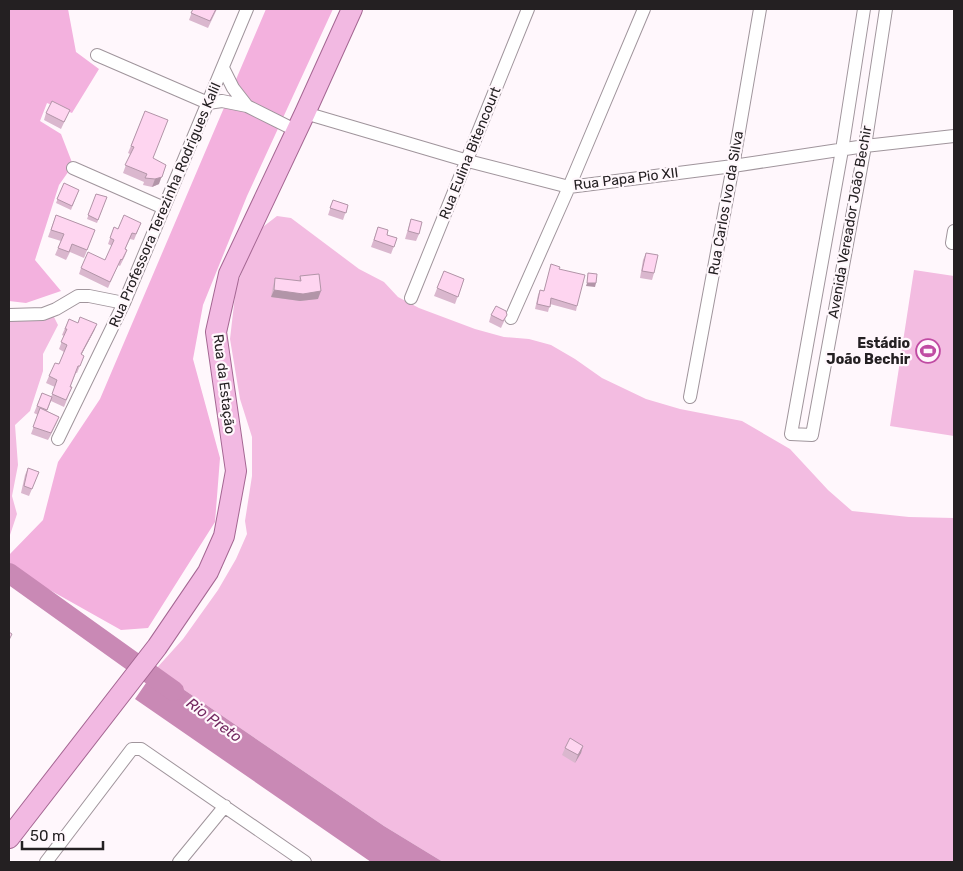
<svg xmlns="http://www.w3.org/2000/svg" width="963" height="871" font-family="Rubik,sans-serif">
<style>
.green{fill:#f3bce1}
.forest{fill:#f3b1de}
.water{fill:#c989b5}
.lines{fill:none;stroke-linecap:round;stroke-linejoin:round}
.river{stroke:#c989b5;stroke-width:20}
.minor-casing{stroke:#a0959c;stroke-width:14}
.primary-casing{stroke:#a46692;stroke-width:22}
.minor{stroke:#fff;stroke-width:12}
.primary{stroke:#f2b9e2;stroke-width:20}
.wall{fill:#dab7ce}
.shaded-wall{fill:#b295a8}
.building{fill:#fed5f0;stroke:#b295a8}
.labels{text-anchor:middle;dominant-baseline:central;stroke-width:4.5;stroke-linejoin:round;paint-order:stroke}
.street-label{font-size:14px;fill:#242022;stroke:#fff7fc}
.poi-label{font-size:14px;font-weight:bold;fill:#242022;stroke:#fff7fc;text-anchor:end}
.water-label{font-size:15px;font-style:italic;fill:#732860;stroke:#fff7fc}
</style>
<rect width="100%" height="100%" fill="#fff7fc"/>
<path class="green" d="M277,216l14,2 68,51 25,13 14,15 21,11 56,21 29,8 25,2 22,6 24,14 27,19 44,21 34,10 62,12 48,28 38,41 24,21 57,6 45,1v344h-511l-59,-36 -229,-156 28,-31 35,-49 18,-31 11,-25 -2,-13 7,-45v-39l-12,-38 -10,-60 6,-52 23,-57z
M914,270l40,6v160l-64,-10z
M53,315l5,10 -15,29v17l-13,40 -15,14 3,40 -6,31 5,18 -8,24v-220z"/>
<path class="forest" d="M9,9h59l8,43 23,17 -27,44 -25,-10 -7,18 21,13 12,31 -14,20 -24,75 26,31 -35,12 -17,-2z
M266,9h67l-86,187 -44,109 -10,54 27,99 -5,64 -67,106 -27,2 -105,-59 -7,-7v-9l34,-35 15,-58 42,-63z"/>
<path class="water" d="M155,670l229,156 59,36h-72l-236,-163z"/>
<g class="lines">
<path class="river" d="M9,573l165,118"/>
<g class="minor-casing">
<path id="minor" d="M864,9l-22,141 -51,284 21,1 53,-289 21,-137
M97,55l111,48 14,-2 25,5
M223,68l10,20 14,18 50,25
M305,113l163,48 101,26 164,-21 132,-20 89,-10
M73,168l91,40
M952,243l2,-12
M411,298l117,-289
M9,315l34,-1 13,-5 22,-13h11l35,7
M511,318l58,-131 75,-178
M690,397l43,-231 27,-157
M58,439l66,-136 123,-294
M46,862l86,-113h9l164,113
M179,862l46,-56"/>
</g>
<g class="primary-casing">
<path id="primary" d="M9,838l148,-191 51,-75 16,-36 12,-65 -20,-139 13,-58 76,-161 47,-104"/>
</g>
<use href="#minor" class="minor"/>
<use href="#primary" class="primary"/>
</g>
<path class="wall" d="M193,9h24l-9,19 -19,-8z
M70,110l-9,19 -17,-9 2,-7z
M145,111l8,48 6,25 -7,3 -9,-2 1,-3 -21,-9 7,-19 -2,-1z
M64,183l15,7 -8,20 -15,-7z
M96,194l11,3 -10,26 -10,-4z
M333,200l15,5 -5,15 -15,-5z
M56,215l39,15 -11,28 -14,-6 -4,8 -11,-5 6,-14 -13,-4z
M411,219l8,15 -3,7 -11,-2z
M141,223l-7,17 -4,-1 -5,10 2,1 -2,6 -5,10 -2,-1 -10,23 -29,-14 2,-6 24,-8 7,-14 -4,-2 6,-17 4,2z
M378,227l9,8 10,3 -6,16 -20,-7z
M646,253l8,20 -2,7 -12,-2 3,-18z
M551,264l8,5 18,37 -1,5 -26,-7 -2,8 -13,-3 3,-14 2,-5 4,1z
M444,271l20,8 -9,25 -21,-8z
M300,276l18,23 -18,2 -29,-4 2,-11 2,-8 24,3z
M491,315h16l-6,13 -12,-6z
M69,319l9,4 19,1 -3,7 -13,24 3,1 -7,17h-1l-6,14h2l-8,20 -13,-6 -4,10 12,6 -11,23 -17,-6 7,-19 -4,-2 8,-20 9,4 4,-10 -9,-4 3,-7 10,-12 5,-12 -5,-3 5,-13 -2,-1z
M28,468l11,4 -10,24 -8,-3 4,-18z
M583,746l-2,7 -6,10 -13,-8 3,-7z"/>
<path class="shaded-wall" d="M166,165l-7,19 -7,3 3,-8z
M587,283h9l-1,4 -9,-1z
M274,290l47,1 -3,8 -18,2 -29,-4z
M97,324l-3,7 -16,30 3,-7z
M59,417l-3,7 -8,16 3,-7z
M583,746l-2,7 -6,10 3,-8z"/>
<path class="building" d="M193,9h23l-6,12 -19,-8z
M52,101l18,9 -6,12 -18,-9z
M145,111l23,9 -15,38 13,7 -4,12 -7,2 -10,-1 2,-4 -22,-9 9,-18 -3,-1z
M64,183l15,7 -7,16 -15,-7z
M96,194l11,3 -9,23 -10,-5z
M333,200l15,5 -2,8 -16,-5z
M56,215l39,15 -8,20 -15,-6 -3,8 -11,-4 6,-14 -13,-4z
M124,215l17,8 -5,11 -4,-1 -7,16 2,1 -5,10 -1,-1 -11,23 -29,-14 7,-16 17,8 9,-20 -4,-2 4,-11 4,2z
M411,219l11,3 -3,12 -11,-3z
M378,227l10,3 -1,5 10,3 -3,9 -20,-7z
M646,253l12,2 -4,18 -12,-2z
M551,264l9,3 -1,2 26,6 -8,31 -26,-8 -1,9 -13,-3 3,-14 4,1z
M444,271l20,8 -6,18 -21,-9z
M588,273l9,1 -1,9h-9z
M319,274l2,17 -18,3 -29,-4 1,-12 26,3 -1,-5z
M496,306l10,5 1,4 -4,6 -12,-6z
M80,317l17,7 -16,30 3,2 -4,10h-2l-8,21h2l-6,13 -14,-6 5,-14 -8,-4 6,-13 4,1 8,-19 -6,-3 6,-13h-2l4,-10 9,4z
M42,393l10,4 -5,13 -10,-4z
M40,408l19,9 -8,16 -18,-6z
M28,468l11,4 -7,17 -8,-3z
M9,632l3,2 -3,6z
M570,738l13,8 -5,9 -13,-7z"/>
<defs>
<g id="stadium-ring" transform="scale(1.25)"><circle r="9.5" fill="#fff7fc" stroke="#c04ba3" stroke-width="1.5"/><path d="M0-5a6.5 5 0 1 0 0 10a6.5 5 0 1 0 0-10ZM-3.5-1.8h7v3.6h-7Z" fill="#c04ba3"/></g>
</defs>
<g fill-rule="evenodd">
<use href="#stadium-ring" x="928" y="351"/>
</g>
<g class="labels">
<g class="street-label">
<text transform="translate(470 153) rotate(-68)">Rua Eulina Bitencourt</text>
<text transform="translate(626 179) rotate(-7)">Rua Papa Pio XII</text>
<text transform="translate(726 203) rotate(-80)">Rua Carlos Ivo da Silva</text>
<text transform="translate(165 205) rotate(-67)">Rua Professora Terezinha Rodrigues Kalil</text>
<text transform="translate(850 222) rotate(-80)">Avenida Vereador João Bechir</text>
<text transform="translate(224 384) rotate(83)">Rua da Estação</text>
</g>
<g class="poi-label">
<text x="910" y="343">Estádio<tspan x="910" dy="16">João Bechir</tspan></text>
</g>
<g class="water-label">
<text transform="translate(214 720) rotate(36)">Rio Preto</text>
</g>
</g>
<rect width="963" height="871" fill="none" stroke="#242022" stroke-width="20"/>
<path d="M22 841v8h81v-8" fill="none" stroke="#242022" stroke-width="2.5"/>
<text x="30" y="841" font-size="15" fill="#242022" stroke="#fff7fc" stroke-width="4" paint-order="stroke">50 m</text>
</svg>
